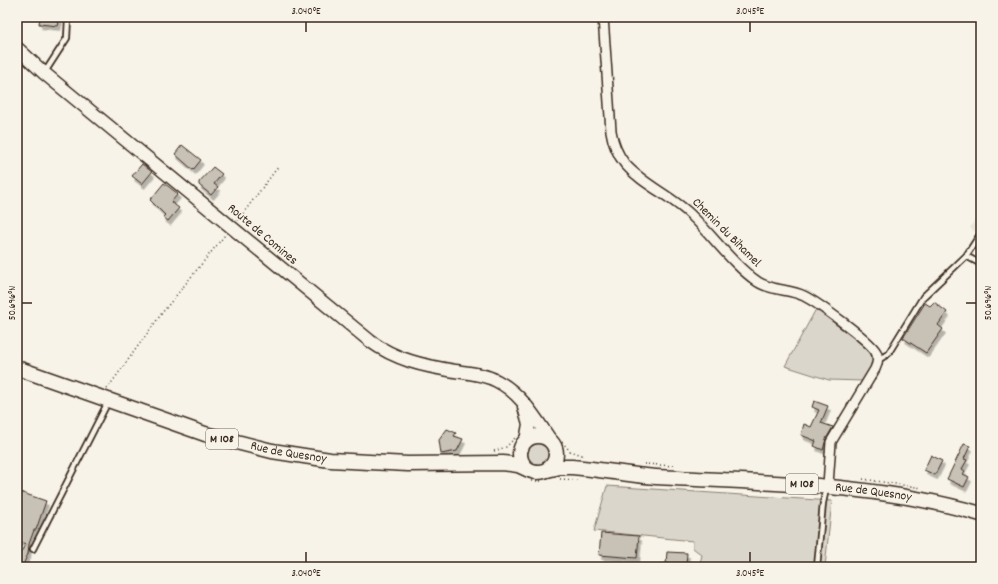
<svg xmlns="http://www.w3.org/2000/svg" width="998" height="584" font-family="Dekko,sans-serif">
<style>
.built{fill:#e9e4d9}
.green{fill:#dbd6cb;stroke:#8b8074}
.building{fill:#c8c1b6;stroke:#3b2a1e;filter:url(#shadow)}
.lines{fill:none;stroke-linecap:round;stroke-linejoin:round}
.lane-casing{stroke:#3b2a1e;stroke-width:8}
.street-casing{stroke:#3b2a1e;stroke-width:12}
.secondary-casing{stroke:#3b2a1e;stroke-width:15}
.primary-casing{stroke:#3b2a1e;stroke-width:17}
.path{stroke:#3b2a1e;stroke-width:1.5;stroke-dasharray:1 3;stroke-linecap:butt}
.lane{stroke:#f7f3e8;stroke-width:4.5}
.street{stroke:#f7f3e8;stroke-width:9}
.secondary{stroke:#f7f3e8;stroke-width:12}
.primary{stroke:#f7f3e8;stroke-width:14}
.ticks{fill:none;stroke:#3b2a1e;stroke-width:1.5}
.labels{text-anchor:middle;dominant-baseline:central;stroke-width:3;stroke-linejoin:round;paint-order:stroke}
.shield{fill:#f7f3e8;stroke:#73665b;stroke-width:1}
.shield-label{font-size:12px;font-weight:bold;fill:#3b2a1e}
.street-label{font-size:13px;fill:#3b2a1e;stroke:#f7f3e8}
.neatline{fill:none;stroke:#3b2a1e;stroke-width:1.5}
.ticks-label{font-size:10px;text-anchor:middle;fill:#3b2a1e}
</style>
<defs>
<filter id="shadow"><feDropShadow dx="2.5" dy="4.5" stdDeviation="0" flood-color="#0004"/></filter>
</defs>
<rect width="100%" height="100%" fill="#f7f3e8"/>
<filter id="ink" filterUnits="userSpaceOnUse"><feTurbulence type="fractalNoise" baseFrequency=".025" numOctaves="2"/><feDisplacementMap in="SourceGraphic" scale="8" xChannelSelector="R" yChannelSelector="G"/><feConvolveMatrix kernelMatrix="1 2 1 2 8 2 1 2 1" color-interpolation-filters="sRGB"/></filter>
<g filter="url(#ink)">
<path class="built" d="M981,210v27l-11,-9z"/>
<path class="green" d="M816,309l54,42 3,11 -9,19 -35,-1 -44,-14z
M527 454a11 11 0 1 1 22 0a11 11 0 1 1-22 0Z
M607,486l225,15 -7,66h-126l3,-12 -9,-7v-7l-99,-10z"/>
<path class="building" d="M40,17h20l-2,9 -19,-2z
M182,145l19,15 -8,10 -18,-16z
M142,164l10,8 -10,12 -10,-8z
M213,167l9,7 -8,10 4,3 -7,8 -12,-10v-3z
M164,183l14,11 -7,8 8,6 -11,13 -5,-4 2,-2 -15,-15z
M934,302l13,10 -9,13 5,4 -17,24 -23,-15 22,-35 5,3z
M814,401l14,5 -7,17 12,4 -7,12 -3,11 -9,-4 2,-5 -15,-6 3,-11 7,3 8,-17 -7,-3z
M447,429l9,4 -2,3 9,3 -6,12 -16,3 -2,-14z
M964,444l6,2 -6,13 3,1 -5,9 3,2 -2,3 6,3 -5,10 -17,-8z
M931,455l11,6 -7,14 -11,-5z
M17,491l29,10 -10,29h-2l-5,14 -1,10 -6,13h-5v-9l9,-14 -9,-3z
M601,533l38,3 -2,22 -38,-3z
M667,552l20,1 -1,12 -20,-2z"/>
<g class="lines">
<g class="lane-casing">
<path id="lane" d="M45,72l22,-34 1,-20
M966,256l15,8
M878,360l10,-6 35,-57 43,-41 15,-23
M33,549l75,-147
M817,567l6,-64 3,-14"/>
</g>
<g class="street-casing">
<path id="street" d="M603,17l8,114c2,13 6,23 14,33 18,21 47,32 67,52 22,21 41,49 66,66 14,9 32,7 46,14 14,7 65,44 72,56 3,6 2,11 -1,17l-44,73 -3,43"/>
</g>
<g class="secondary-casing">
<path id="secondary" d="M17,48l27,25 326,268c26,19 54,25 85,30 14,2 29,3 42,10 25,13 39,38 54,60
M524,407l5,17 -3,17"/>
</g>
<g class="primary-casing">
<g id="primary">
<path id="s1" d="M17,368l188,66 67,17 58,9 78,4 95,-1 15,2 11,5"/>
<circle cx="538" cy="454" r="18"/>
<path id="s2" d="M547,470l13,-3h12c28,2 56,8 84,10 110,6 219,6 325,37"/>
</g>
</g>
<path class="path" d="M238,220l40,-53
M107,389l55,-76 63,-78
M562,442l8,9 15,5
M494,451l12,-4 10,-10
M644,464l30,2
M560,479l20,1
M863,479l59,9
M532,481h12"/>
<use href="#lane" class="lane"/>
<use href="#street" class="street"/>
<use href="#secondary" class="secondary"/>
<use href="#primary" class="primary"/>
</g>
</g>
<path class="ticks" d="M306,22v10M750,22v10M22,303h10M966,303h10M306,552v10M750,552v10"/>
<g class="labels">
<g class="shield">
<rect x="206" y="429" width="32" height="20" rx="3"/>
<rect x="786" y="474" width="32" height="20" rx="3"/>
</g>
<g class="shield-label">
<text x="222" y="439">M 108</text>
<text x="802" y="484">M 108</text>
</g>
<g class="street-label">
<text transform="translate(726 233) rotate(45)">Chemin du Bihamel</text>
<text transform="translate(262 235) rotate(40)">Route de Comines</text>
<text stroke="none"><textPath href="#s1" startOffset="285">Rue de Quesnoy</textPath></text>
<text stroke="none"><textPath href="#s2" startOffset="328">Rue de Quesnoy</textPath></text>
</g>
</g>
<rect width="998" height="584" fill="none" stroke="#f7f3e8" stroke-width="44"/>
<rect x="22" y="22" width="954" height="540" class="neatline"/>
<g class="ticks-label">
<text x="306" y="14">3.040°E</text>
<text x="750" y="14">3.045°E</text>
<text transform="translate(11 303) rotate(-90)" y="4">50.696°N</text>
<text transform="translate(987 303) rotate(-90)" y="4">50.696°N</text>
<text x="306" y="576">3.040°E</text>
<text x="750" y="576">3.045°E</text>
</g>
</svg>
